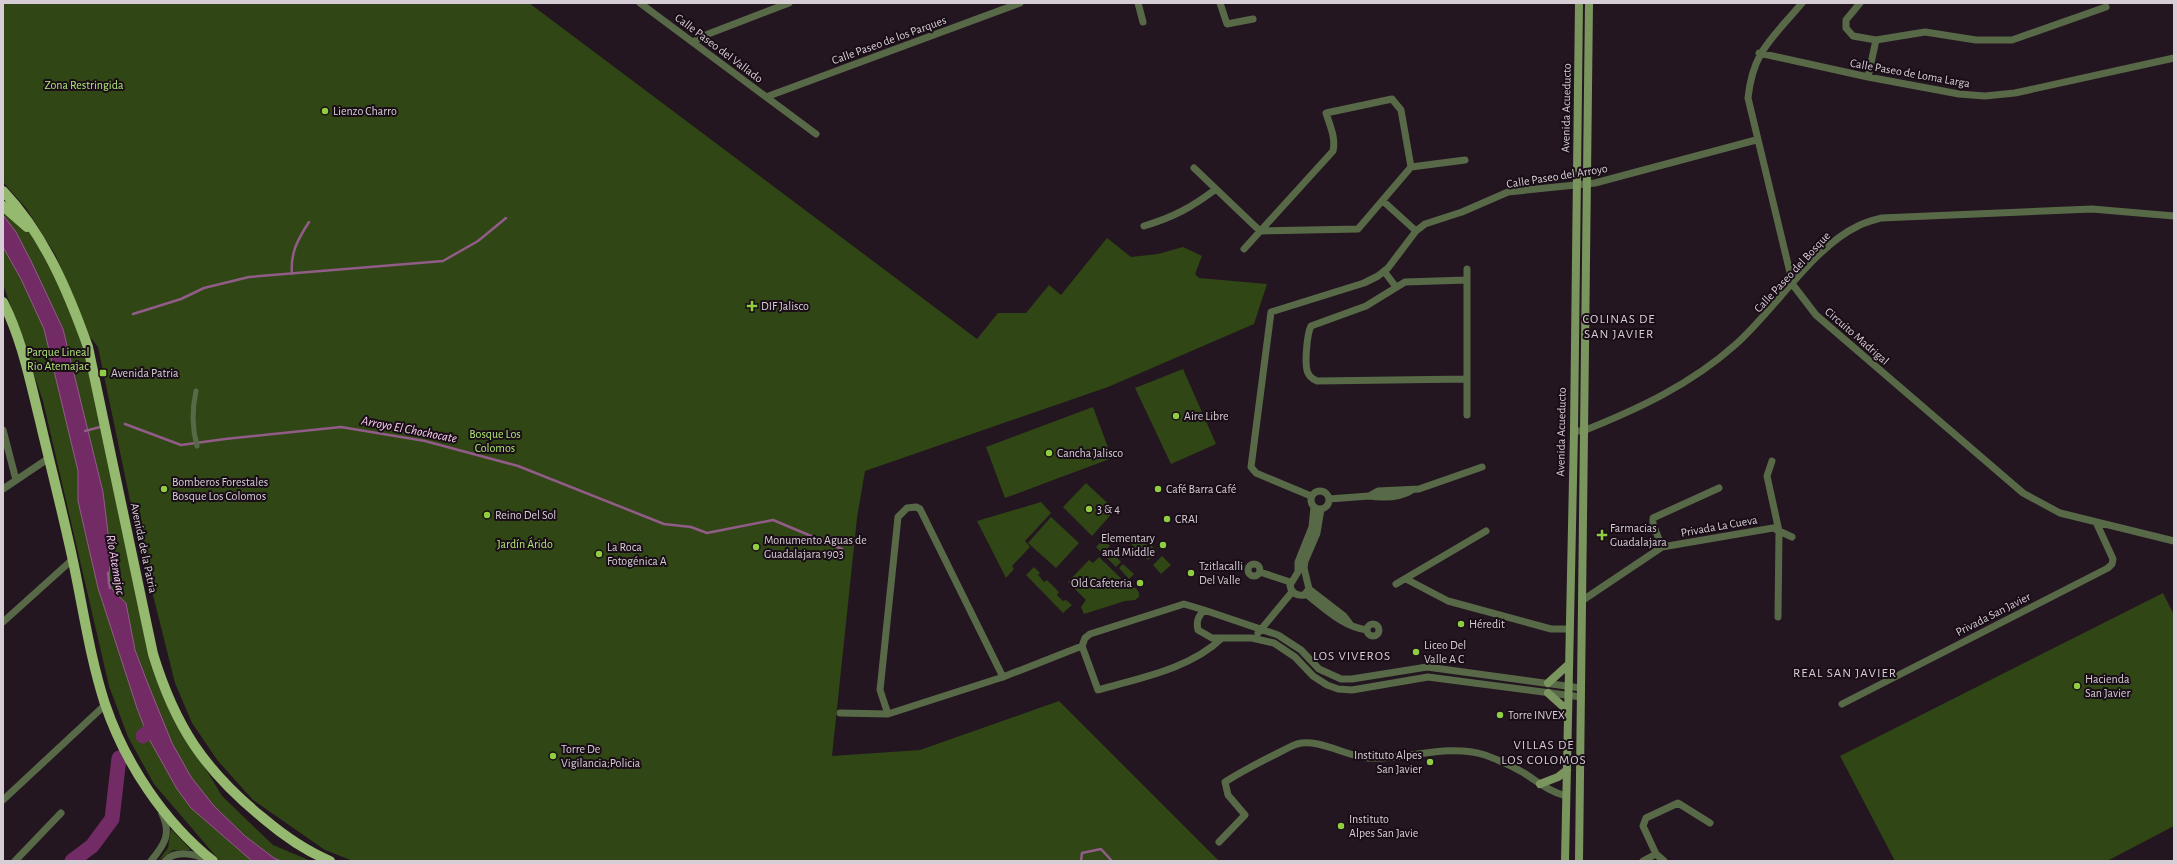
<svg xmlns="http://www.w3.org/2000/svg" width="2177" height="864" font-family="'Alegreya Sans',sans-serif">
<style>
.green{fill:#304615}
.water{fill:#732b66;stroke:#915c87}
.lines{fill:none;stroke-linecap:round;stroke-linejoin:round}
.stream{stroke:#915c87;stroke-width:2.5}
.river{stroke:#732b66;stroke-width:15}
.pedestrian{stroke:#586947;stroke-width:5}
.minor{stroke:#586947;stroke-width:7}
.secondary{stroke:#7a965e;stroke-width:8}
.primary{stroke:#95b96f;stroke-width:10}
.poi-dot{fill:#90cd41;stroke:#190d17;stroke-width:1.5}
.labels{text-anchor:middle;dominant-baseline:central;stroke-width:4;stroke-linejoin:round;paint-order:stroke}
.street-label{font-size:12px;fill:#d7ced5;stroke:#190d17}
.park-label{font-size:12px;fill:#afe673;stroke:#190d17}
.poi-label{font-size:12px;fill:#d7ced5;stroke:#190d17;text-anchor:start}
.neighbourhood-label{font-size:13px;letter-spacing:1px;fill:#d7ced5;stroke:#190d17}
.water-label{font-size:13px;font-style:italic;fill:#fbd1f1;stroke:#190d17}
</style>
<rect width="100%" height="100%" fill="#231620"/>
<path class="green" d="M3,3h526l448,336 21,-26h28l23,-28 12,10 46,-57 24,19 27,-3 25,-7 19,9 -7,18 4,4 68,6 -13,40 -146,63 -243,84 -8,47 -25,238 88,-6 139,-49 160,160h-866l-28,-11 -72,-50 -35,-39 -26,-38 -17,-40 -41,-164 -36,-172 -8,-10 -34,-81 -30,-48 -23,-26z
M3,199l32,40 33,63 18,51 86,360 50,83 51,49 38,16h-91l-66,-77 -26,-47 -19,-51 -66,-285 -40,-117z
M1183,369l33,75 -45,20 -36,-76z
M1093,407l19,51 -107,40 -19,-51z
M1086,483l29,27 -23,26 -29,-29z
M1041,502l10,11 -26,28 5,6 -18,19 2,3 -8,9 -29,-57z
M1051,517l28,26 -23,25 -28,-25z
M1139,533l10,14 2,-2 6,6 -9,9 -19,-18z
M1103,540l7,6 -2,2 13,14 -5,5 -20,-20z
M1162,556l9,9 -10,9 -8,-9z
M1099,557l31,30 6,1 3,5v4l-4,3 -10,1 -41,13 -3,-7 5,-7 -18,-18 21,-22 4,3z
M1123,564l11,10 -5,5 -10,-11z
M1034,567l6,6 -2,2 6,7 3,-2 12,12 -2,3 6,6 3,-1 6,5 -9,8 -37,-38z
M2163,593l11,22v211l-67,35h-212l-55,-105z
M171,829l20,21h-18l-15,11 10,-13z"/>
<path class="water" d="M3,215l13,17 15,29 32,68 40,163 8,65 -3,26 7,10 11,10 9,47 13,34 24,59 19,34 23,29 31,30 29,22 7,3h-29l-61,-53 -14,-19 -29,-52 -11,-29 -39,-120 -20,-87v-30l-34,-142 -23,-50 -18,-32z"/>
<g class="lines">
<path class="stream" d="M292,274c-2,-21 6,-35 17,-52
M133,314l48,-15 23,-11 45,-11 194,-16 35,-20 28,-23
M125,424l56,21 44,-6 116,-12 84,14 93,25 146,58 27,3 16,6 66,-13 69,29
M85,431l15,-4
M108,573l2,15
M1081,861l1,-8 19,-4 11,12"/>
<path class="river" d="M143,736l9,-8
M72,861l20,-15 20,-27 7,-61"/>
<path class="pedestrian" d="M196,391c-4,18 -4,37 1,55"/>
<path class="minor" d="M640,3l176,131
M1138,3l5,19
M1220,3l7,21 26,-5
M1802,3c-29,35 -49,47 -54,95l45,187 23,30 207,178 37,20 114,28
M1860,3l-14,17v8l7,8 23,4
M693,42l10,-6 86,-33
M1759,53l109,24 91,17 26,2 30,-3 159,-35
M1868,77l8,-37 49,-8 51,8h36l94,-33
M766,97l254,-94
M1194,168l66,63 98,-2 53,-62 54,-7
M1383,201l33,30
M1144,226c30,-9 48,-19 72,-37
M1244,249l89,-98c3,-13 -3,-25 -7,-38l66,-14 9,11 10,57
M1467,269v146
M1384,271l12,16
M1467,280l-62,2 -39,24 -55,20c-4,8 -7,39 -3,47 2,5 5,6 9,8l150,-2
M3,430l13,50
M1574,431h9c55,-22 107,-46 152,-86 39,-34 78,-98 123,-119 7,-4 16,-6 23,-8l211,-9 82,7
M1772,461l-5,15 12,55 -1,86
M3,489l46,-31
M1311 500a9 9 0 1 1 18 0a9 9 0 1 1-18 0Z
M1311,496l-55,-23 -5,-6 20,-155 93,-29 14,-7 10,-8 28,-37 9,-7 37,-12 46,-20 87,-9 161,-43
M1369,496c15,2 31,2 43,-6
M1329,499l40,-3 9,-5 41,-2 63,-22
M1314,507l-2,20 -14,35v10l-8,13c1,8 6,11 14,10l5,-6 -5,-21 1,-7 12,-28 4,-24
M1662,547l-9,-23v-6l66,-30
M1248 570a6 6 0 1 1 12 0a6 6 0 1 1-12 0Z
M1260,572l30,10
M1406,579l42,22 103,28h18
M1396,584l90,-53
M1309,589l35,27 6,8
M1306,594c18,14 37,33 61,36
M1583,600l79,-53 111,-19 19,9
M1204,610l-20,-6 -94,30 -5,4 -3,8 16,44c41,-12 92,-21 124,-52
M3,622l70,-63
M1367 630a6 6 0 1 1 12 0a6 6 0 1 1-12 0Z
M1258,633l34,-41
M1581,697l-153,-20 -76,13 -14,-1 -11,-4 -14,-9 -18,-19 -21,-14 -22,-5h-40l-14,-8c-2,-9 0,-13 6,-20l74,25 23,15 18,19 22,10h11l75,-12 154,21
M1842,704l266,-136 4,-4 1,-5 -17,-37
M840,713l48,1 115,-37 79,-31
M888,714l-8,-24 18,-173 9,-9 9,-1 4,2 83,168
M3,800l102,-95
M1219,842l26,-27 -17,-20 -3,-13c17,-11 35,-20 53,-29 6,-3 13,-7 19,-9 22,-6 48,12 71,14 39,2 79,-15 117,-3 14,5 27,11 39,18 14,9 26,19 42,23
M15,861l46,-48
M151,861c13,-16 21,-27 11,-47
M165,861c11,-12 31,-7 44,0
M1643,861l13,-7
M1664,861l-8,-7 -13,-28 3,-8 32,-15 32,20"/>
<path class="secondary" d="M1548,683l21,-19
M1548,693l20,18
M1540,784l18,-7 9,-7
M1565,861l9,-430 5,-428
M1579,861l10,-858"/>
<path class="primary" d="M3,191c41,43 65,100 85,156l65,307c22,72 51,116 110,164 20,17 43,33 67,43
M3,206l24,21
M3,302c19,37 27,79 37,119 11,47 23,93 33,140 10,47 17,97 32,143 20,59 59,118 108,157"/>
</g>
<g class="poi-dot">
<circle cx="325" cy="111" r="4"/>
<path d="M750 300h4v4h4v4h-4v4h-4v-4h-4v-4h4z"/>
<rect x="99" y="369" width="8" height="8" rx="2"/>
<circle cx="1176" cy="416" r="4"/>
<circle cx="1049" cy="453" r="4"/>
<circle cx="164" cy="489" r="4"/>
<circle cx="1158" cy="489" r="4"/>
<circle cx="1089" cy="509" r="4"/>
<circle cx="487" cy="515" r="4"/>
<circle cx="1167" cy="519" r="4"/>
<path d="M1600 529h4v4h4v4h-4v4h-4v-4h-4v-4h4z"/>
<circle cx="1163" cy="545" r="4"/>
<circle cx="756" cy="547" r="4"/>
<circle cx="599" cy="554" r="4"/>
<circle cx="1191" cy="573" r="4"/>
<circle cx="1140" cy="583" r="4"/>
<circle cx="1461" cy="624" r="4"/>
<circle cx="1416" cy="652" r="4"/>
<circle cx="2077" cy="686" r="4"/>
<circle cx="1500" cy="715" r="4"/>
<circle cx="553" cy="756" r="4"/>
<circle cx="1430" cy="762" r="4"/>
<circle cx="1341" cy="826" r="4"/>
</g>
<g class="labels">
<g class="street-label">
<text transform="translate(889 40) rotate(-20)">Calle Paseo de los Parques</text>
<text transform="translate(719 48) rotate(37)">Calle Paseo del Vallado</text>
<text transform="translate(1910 73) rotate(10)">Calle Paseo de Loma Larga</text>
<text transform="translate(1566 108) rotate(-89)">Avenida Acueducto</text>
<text transform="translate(1557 176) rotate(-9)">Calle Paseo del Arroyo</text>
<text transform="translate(1792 272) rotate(-47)">Calle Paseo del Bosque</text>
<text transform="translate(1857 336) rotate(41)">Circuito Madrigal</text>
<text transform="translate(1561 432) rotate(-89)">Avenida Acueducto</text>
<text transform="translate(1719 526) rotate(-10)">Privada La Cueva</text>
<text transform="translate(144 548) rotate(78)">Avenida de la Patria</text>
<text transform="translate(1993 614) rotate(-27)">Privada San Javier</text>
</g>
<g class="park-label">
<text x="84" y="85">Zona Restringida</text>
<text x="58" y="352">Parque Lineal<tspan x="58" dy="14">Rio Atemajac</tspan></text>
<text x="495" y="434">Bosque Los<tspan x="495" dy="14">Colomos</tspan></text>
<text x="525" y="544">Jardín Árido</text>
</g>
<g class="poi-label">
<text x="333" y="111">Lienzo Charro</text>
<text x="761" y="306">DIF Jalisco</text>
<text x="111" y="373">Avenida Patria</text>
<text x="1184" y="416">Aire Libre</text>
<text x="1057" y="453">Cancha Jalisco</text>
<text x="172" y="482">Bomberos Forestales<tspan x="172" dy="14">Bosque Los Colomos</tspan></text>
<text x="1166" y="489">Café Barra Café</text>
<text x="1097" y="509">3 &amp; 4</text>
<text x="495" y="515">Reino Del Sol</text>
<text x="1175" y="519">CRAI</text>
<text x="1610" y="528">Farmacias<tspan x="1610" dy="14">Guadalajara</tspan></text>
<text x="1155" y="538" text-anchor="end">Elementary<tspan x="1155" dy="14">and Middle</tspan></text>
<text x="764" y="540">Monumento Aguas de<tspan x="764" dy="14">Guadalajara 1903</tspan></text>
<text x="607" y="547">La Roca<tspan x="607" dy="14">Fotogénica A</tspan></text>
<text x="1199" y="566">Tzitlacalli<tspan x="1199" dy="14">Del Valle</tspan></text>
<text x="1132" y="583" text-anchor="end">Old Cafeteria</text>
<text x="1469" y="624">Héredit</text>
<text x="1424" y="645">Liceo Del<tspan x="1424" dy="14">Valle A C</tspan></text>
<text x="2085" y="679">Hacienda<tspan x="2085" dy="14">San Javier</tspan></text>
<text x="1508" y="715">Torre INVEX</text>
<text x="561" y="749">Torre De<tspan x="561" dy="14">Vigilancia;Policia</tspan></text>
<text x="1422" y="755" text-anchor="end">Instituto Alpes<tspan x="1422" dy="14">San Javier</tspan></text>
<text x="1349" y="819">Instituto<tspan x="1349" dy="14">Alpes San Javie</tspan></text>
</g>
<g class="neighbourhood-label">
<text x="1619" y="319">COLINAS DE<tspan x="1619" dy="15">SAN JAVIER</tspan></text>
<text x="1352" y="656">LOS VIVEROS</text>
<text x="1845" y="673">REAL SAN JAVIER</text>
<text x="1544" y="745">VILLAS DE<tspan x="1544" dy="15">LOS COLOMOS</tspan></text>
</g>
<g class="water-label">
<text transform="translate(409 430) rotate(11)">Arroyo El Chochocate</text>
<text transform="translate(115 565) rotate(80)">Río Atemajac</text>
</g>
</g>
<rect width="2177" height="864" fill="none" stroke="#d7ced5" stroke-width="8"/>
</svg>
